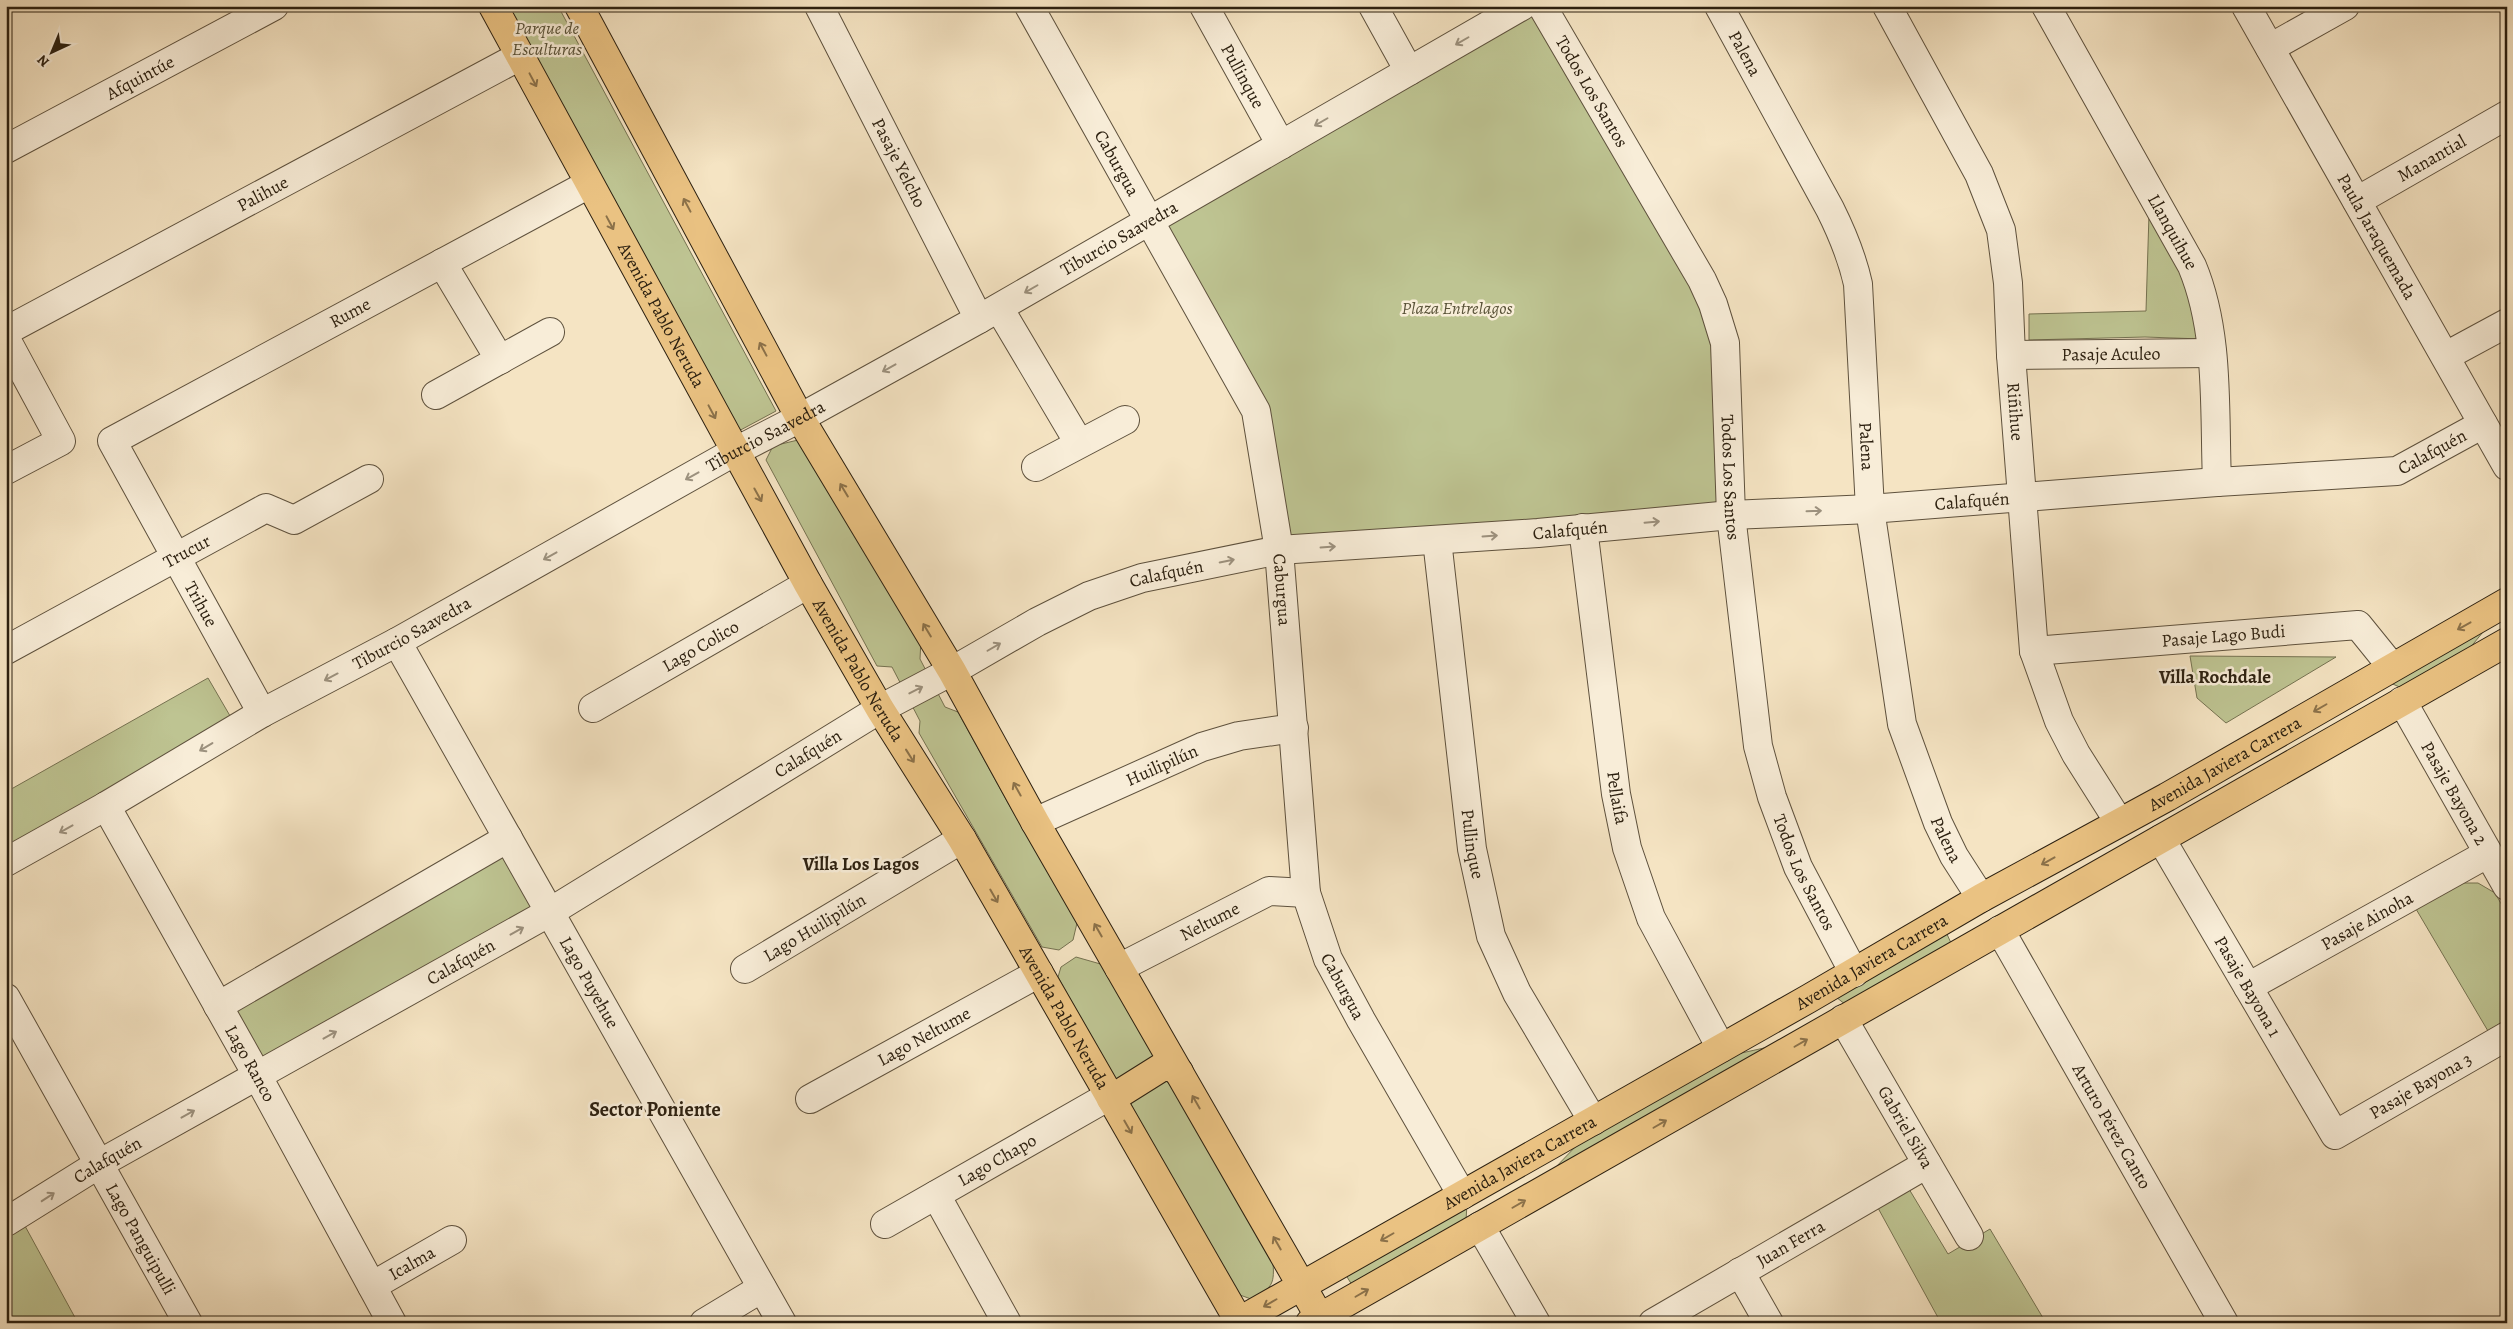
<svg xmlns="http://www.w3.org/2000/svg" width="2513" height="1329" font-family="Alegreya,serif">
<style>
.green{fill:#bec492;stroke:#757251}
.lines{fill:none;stroke-linecap:round;stroke-linejoin:round}
.minor-casing{stroke:#5e513d;stroke-width:30}
.major-casing{stroke:#2c2010;stroke-width:30}
.minor{stroke:#f8edd8;stroke-width:28}
.major{stroke:#eac282;stroke-width:28}
.oneway{stroke:#9c917e}
.oneway2{stroke:#8b7149}
.labels{text-anchor:middle;dominant-baseline:central;stroke-width:5;stroke-linejoin:round;paint-order:stroke}
.park-label{font-size:18px;font-style:italic;fill:#585137;stroke:#f8edd8}
.street-label{font-size:18px;fill:#2c2010;stroke:#f8edd8}
.neighbourhood-label{font-size:19px;font-weight:bold;fill:#2c2010;stroke:#f8edd8}
.quarter-label{font-size:20px;font-weight:bold;fill:#2c2010;stroke:#f8edd8}
</style>
<rect width="100%" height="100%" fill="#f5e4c3"/>
<filter id="stains"><feTurbulence type="fractalNoise" baseFrequency=".004" numOctaves="4"/><feColorMatrix values="0 0 0 0 .2 0 0 0 0 .09 0 0 0 0 .02 0 0 0 .5 -.17"/></filter>
<radialGradient id="worn" r=".72"><stop offset=".6" stop-color="#630" stop-opacity="0"/><stop offset="1" stop-color="#630" stop-opacity=".3"/></radialGradient>
<path class="green" d="M502,6h56l218,405 -41,22z
M1533,14l170,288 13,45 3,157 -137,12 -293,21 -21,-130 -102,-181z
M2149,214l52,85 1,40 -57,-2 -116,3v-26l117,-3z
M798,440l123,199 -1,20 25,48 13,5 50,91 69,120 -4,17 -14,10 -17,-3 -123,-214 1,-12 -28,-54 -15,-1 -111,-206 7,-14z
M2492,621l-27,33 -61,35 -18,-8z
M2190,656l146,1 -110,66 -29,-25z
M208,678l25,43 -227,129v-58z
M503,847l32,59 -270,155 -36,-55z
M2463,883h15l17,10 12,21v105l-19,12 -72,-122z
M1946,932l5,11 -105,62 -10,-8z
M1076,957l28,8 169,298c2,24 -3,25 -22,36l-11,-4 -175,-305 -7,-13 3,-10z
M1773,1046l-220,124 26,-27 158,-89z
M1909,1189l39,65 42,-25 56,94h-105l-63,-115z
M1467,1203l-1,18 -114,64 -8,-13z
M25,1226l53,97h-72v-87z"/>
<g class="lines">
<g class="minor-casing">
<g id="minor">
<path id="s1" d="M819,6l160,313"/>
<path id="s2" d="M1029,6l227,405 23,139 27,343 22,66 33,61 101,175"/>
<path id="s3" d="M1204,6l77,139"/>
<path d="M1373,6l36,65"/>
<path id="s4" d="M1542,6l160,274 11,24 12,39 6,172 27,231 14,51 26,70 56,106"/>
<path id="s5" d="M1719,6l111,203c12,24 22,48 28,75l12,225 32,215 36,99 16,33 27,42"/>
<path id="s6" d="M1887,6l92,168 22,56 7,53 3,72 23,296 25,70 17,33 43,68"/>
<path id="s7" d="M2046,6l146,260c28,67 22,144 25,216"/>
<path id="s8" d="M2246,6l261,460"/>
<path d="M2270,48l75,-42"/>
<path id="s9" d="M6,149l268,-143"/>
<path id="s10" d="M2357,201l150,-86"/>
<path d="M442,263l58,97"/>
<path d="M999,308l80,135"/>
<path id="s11" d="M6,331l514,-275"/>
<path d="M6,339l55,102 -55,29"/>
<path id="s12" d="M2011,355l201,-2"/>
<path d="M2446,356l61,-33"/>
<path d="M436,395l114,-63"/>
<path d="M1036,467l89,-47"/>
<path id="s13" d="M1583,528l33,266 11,54 24,70 70,130"/>
<path id="s14" d="M1437,540l35,309 19,87 26,57 76,128"/>
<path id="s15" d="M397,642l385,681"/>
<path id="s16" d="M6,650l260,-142 28,12 75,-41"/>
<path id="s17" d="M2034,651l324,-26 34,42"/>
<path id="s18" d="M2402,701l105,185"/>
<path id="s19" d="M593,708l215,-124"/>
<path id="s20" d="M262,713l-150,-272 477,-257"/>
<path id="s21" d="M106,806l151,269 135,248"/>
<path id="s22" d="M1035,822l167,-75 37,-11 55,-8"/>
<path id="s23" d="M2161,839l174,296 172,-99"/>
<path id="s24" d="M6,862l100,-56 156,-93 135,-71 337,-190 66,-34 179,-99 543,-313"/>
<path id="s25" d="M2000,930l224,393"/>
<path id="s26" d="M1119,968l150,-77 37,2"/>
<path id="s27" d="M745,969l217,-130"/>
<path id="s28" d="M2248,987l239,-133"/>
<path id="s29" d="M6,998l182,325"/>
<path d="M218,1006l290,-168"/>
<path id="s30" d="M1843,1019l126,217"/>
<path id="s31" d="M810,1099l229,-126"/>
<path d="M936,1195l71,128"/>
<path id="s32" d="M6,1222l93,-58 451,-252 330,-203 72,-38 85,-49 52,-26 53,-18 137,-28 259,-17 193,-18 139,-6 347,-27 180,-11 86,-47"/>
<path id="s33" d="M885,1224l224,-128"/>
<path d="M1480,1226l56,97"/>
<path d="M1740,1272l29,51"/>
<path id="s34" d="M372,1286l80,-46"/>
<path d="M704,1323l58,-35"/>
<path id="s35" d="M1653,1323l274,-159"/>
</g>
</g>
<g class="major-casing">
<g id="major">
<path id="s36" d="M493,6l315,578 72,125 82,130 278,484"/>
<path d="M579,6l221,412 152,253 83,151 288,501"/>
<path d="M1111,1099l51,-32h9l8,5"/>
<path id="s37" d="M1236,1323l572,-324 173,-101 186,-101 340,-195"/>
<path d="M1310,1323l1197,-681"/>
</g>
</g>
<use href="#minor" class="minor"/>
<use href="#major" class="major"/>
</g>
<defs><path id="oneway-shaft" d="M-6 0H5M1.5-3L5.5 0L1.5 3" fill="none" stroke-width="1.6" stroke-linecap="round" stroke-linejoin="round" transform="scale(1.25)"/></defs>
<g class="oneway">
<use href="#oneway-shaft" transform="translate(1462 41) rotate(150)"/>
<use href="#oneway-shaft" transform="translate(1321 122) rotate(150)"/>
<use href="#oneway-shaft" transform="translate(1031 289) rotate(150)"/>
<use href="#oneway-shaft" transform="translate(889 368) rotate(151)"/>
<use href="#oneway-shaft" transform="translate(692 476) rotate(151)"/>
<use href="#oneway-shaft" transform="translate(1814 511) rotate(-2)"/>
<use href="#oneway-shaft" transform="translate(1652 522) rotate(-5)"/>
<use href="#oneway-shaft" transform="translate(1490 536) rotate(-4)"/>
<use href="#oneway-shaft" transform="translate(1328 547) rotate(-4)"/>
<use href="#oneway-shaft" transform="translate(550 556) rotate(151)"/>
<use href="#oneway-shaft" transform="translate(1227 561) rotate(-11)"/>
<use href="#oneway-shaft" transform="translate(994 647) rotate(-30)"/>
<use href="#oneway-shaft" transform="translate(331 677) rotate(152)"/>
<use href="#oneway-shaft" transform="translate(916 690) rotate(-27)"/>
<use href="#oneway-shaft" transform="translate(206 747) rotate(149)"/>
<use href="#oneway-shaft" transform="translate(66 829) rotate(151)"/>
<use href="#oneway-shaft" transform="translate(517 931) rotate(-29)"/>
<use href="#oneway-shaft" transform="translate(330 1035) rotate(-29)"/>
<use href="#oneway-shaft" transform="translate(188 1114) rotate(-29)"/>
<use href="#oneway-shaft" transform="translate(48 1197) rotate(-33)"/>
</g>
<g class="oneway2">
<use href="#oneway-shaft" transform="translate(533 80) rotate(62)"/>
<use href="#oneway-shaft" transform="translate(687 205) rotate(-118)"/>
<use href="#oneway-shaft" transform="translate(610 223) rotate(62)"/>
<use href="#oneway-shaft" transform="translate(763 349) rotate(-118)"/>
<use href="#oneway-shaft" transform="translate(712 412) rotate(62)"/>
<use href="#oneway-shaft" transform="translate(844 490) rotate(-121)"/>
<use href="#oneway-shaft" transform="translate(758 495) rotate(61)"/>
<use href="#oneway-shaft" transform="translate(2464 626) rotate(151)"/>
<use href="#oneway-shaft" transform="translate(927 630) rotate(-121)"/>
<use href="#oneway-shaft" transform="translate(2320 708) rotate(150)"/>
<use href="#oneway-shaft" transform="translate(910 756) rotate(58)"/>
<use href="#oneway-shaft" transform="translate(1017 789) rotate(-119)"/>
<use href="#oneway-shaft" transform="translate(2048 861) rotate(151)"/>
<use href="#oneway-shaft" transform="translate(994 896) rotate(60)"/>
<use href="#oneway-shaft" transform="translate(1098 930) rotate(-120)"/>
<use href="#oneway-shaft" transform="translate(1801 1043) rotate(-30)"/>
<use href="#oneway-shaft" transform="translate(1196 1102) rotate(-120)"/>
<use href="#oneway-shaft" transform="translate(1660 1124) rotate(-30)"/>
<use href="#oneway-shaft" transform="translate(1128 1127) rotate(60)"/>
<use href="#oneway-shaft" transform="translate(1519 1204) rotate(-30)"/>
<use href="#oneway-shaft" transform="translate(1387 1237) rotate(150)"/>
<use href="#oneway-shaft" transform="translate(1277 1243) rotate(-120)"/>
<use href="#oneway-shaft" transform="translate(1362 1293) rotate(-30)"/>
<use href="#oneway-shaft" transform="translate(1270 1303) rotate(150)"/>
</g>
<g class="labels">
<g class="park-label">
<text x="547" y="28">Parque de<tspan x="547" dy="21">Esculturas</tspan></text>
<text x="1457" y="308">Plaza Entrelagos</text>
</g>
<g class="street-label">
<text stroke="none"><textPath href="#s5" startOffset="54">Palena</textPath></text>
<text stroke="none"><textPath href="#s3" startOffset="80">Pullinque</textPath></text>
<text stroke="none"><textPath href="#s9" startOffset="152">Afquintúe</textPath></text>
<text stroke="none"><textPath href="#s4" startOffset="99">Todos Los Santos</textPath></text>
<text stroke="none"><textPath href="#s10" startOffset="86">Manantial</textPath></text>
<text stroke="none"><textPath href="#s1" startOffset="176">Pasaje Yelcho</textPath></text>
<text stroke="none"><textPath href="#s2" startOffset="180">Caburgua</textPath></text>
<text stroke="none"><textPath href="#s11" startOffset="291">Palihue</textPath></text>
<text stroke="none"><textPath href="#s7" startOffset="259">Llanquihue</textPath></text>
<text stroke="none"><textPath href="#s8" startOffset="265">Paula Jaraquemada</textPath></text>
<text stroke="none"><textPath href="#s24" startOffset="1276">Tiburcio Saavedra</textPath></text>
<text stroke="none"><textPath href="#s20" startOffset="581">Rume</textPath></text>
<text stroke="none"><textPath href="#s36" startOffset="352">Avenida Pablo Neruda</textPath></text>
<text stroke="none"><textPath href="#s12" startOffset="100">Pasaje Aculeo</textPath></text>
<text stroke="none"><textPath href="#s6" startOffset="434">Riñihue</textPath></text>
<text stroke="none"><textPath href="#s24" startOffset="871">Tiburcio Saavedra</textPath></text>
<text stroke="none"><textPath href="#s5" startOffset="474">Palena</textPath></text>
<text stroke="none"><textPath href="#s32" startOffset="2608">Calafquén</textPath></text>
<text stroke="none"><textPath href="#s4" startOffset="519">Todos Los Santos</textPath></text>
<text stroke="none"><textPath href="#s32" startOffset="2142">Calafquén</textPath></text>
<text stroke="none"><textPath href="#s32" startOffset="1739">Calafquén</textPath></text>
<text stroke="none"><textPath href="#s16" startOffset="206">Trucur</textPath></text>
<text stroke="none"><textPath href="#s32" startOffset="1332">Calafquén</textPath></text>
<text stroke="none"><textPath href="#s2" startOffset="645">Caburgua</textPath></text>
<text transform="translate(201 604) rotate(61)">Trihue</text>
<text stroke="none"><textPath href="#s24" startOffset="466">Tiburcio Saavedra</textPath></text>
<text stroke="none"><textPath href="#s17" startOffset="190">Pasaje Lago Budi</textPath></text>
<text stroke="none"><textPath href="#s19" startOffset="124">Lago Colico</textPath></text>
<text stroke="none"><textPath href="#s36" startOffset="758">Avenida Pablo Neruda</textPath></text>
<text stroke="none"><textPath href="#s32" startOffset="929">Calafquén</textPath></text>
<text stroke="none"><textPath href="#s37" startOffset="1136">Avenida Javiera Carrera</textPath></text>
<text stroke="none"><textPath href="#s22" startOffset="139">Huilipilún</textPath></text>
<text stroke="none"><textPath href="#s18" startOffset="106">Pasaje Bayona 2</textPath></text>
<text stroke="none"><textPath href="#s13" startOffset="272">Pellaifa</textPath></text>
<text stroke="none"><textPath href="#s5" startOffset="878">Palena</textPath></text>
<text stroke="none"><textPath href="#s14" startOffset="306">Pullinque</textPath></text>
<text stroke="none"><textPath href="#s4" startOffset="924">Todos Los Santos</textPath></text>
<text stroke="none"><textPath href="#s26" startOffset="102">Neltume</textPath></text>
<text stroke="none"><textPath href="#s28" startOffset="136">Pasaje Ainoha</textPath></text>
<text stroke="none"><textPath href="#s27" startOffset="81">Lago Huilipilún</textPath></text>
<text stroke="none"><textPath href="#s32" startOffset="524">Calafquén</textPath></text>
<text stroke="none"><textPath href="#s37" startOffset="731">Avenida Javiera Carrera</textPath></text>
<text stroke="none"><textPath href="#s15" startOffset="391">Lago Puyehue</textPath></text>
<text stroke="none"><textPath href="#s2" startOffset="1050">Caburgua</textPath></text>
<text stroke="none"><textPath href="#s23" startOffset="171">Pasaje Bayona 1</textPath></text>
<text stroke="none"><textPath href="#s36" startOffset="1162">Avenida Pablo Neruda</textPath></text>
<text stroke="none"><textPath href="#s31" startOffset="130">Lago Neltume</textPath></text>
<text stroke="none"><textPath href="#s21" startOffset="295">Lago Ranco</textPath></text>
<text stroke="none"><textPath href="#s23" startOffset="442">Pasaje Bayona 3</textPath></text>
<text stroke="none"><textPath href="#s25" startOffset="226">Arturo Pérez Canto</textPath></text>
<text stroke="none"><textPath href="#s30" startOffset="125">Gabriel Silva</textPath></text>
<text stroke="none"><textPath href="#s33" startOffset="129">Lago Chapo</textPath></text>
<text stroke="none"><textPath href="#s32" startOffset="119">Calafquén</textPath></text>
<text stroke="none"><textPath href="#s37" startOffset="326">Avenida Javiera Carrera</textPath></text>
<text stroke="none"><textPath href="#s29" startOffset="276">Lago Panguipulli</textPath></text>
<text stroke="none"><textPath href="#s35" startOffset="159">Juan Ferra</textPath></text>
<text stroke="none"><textPath href="#s34" startOffset="46">Icalma</textPath></text>
</g>
<g class="neighbourhood-label">
<text x="2215" y="677">Villa Rochdale</text>
<text x="861" y="864">Villa Los Lagos</text>
</g>
<g class="quarter-label">
<text x="655" y="1109">Sector Poniente</text>
</g>
</g>
<rect width="2513" height="1329" fill="none" stroke="#f5e4c3" stroke-width="25"/>
<rect x="8" y="8" width="2498" height="1314" fill="none" stroke="#2c2010" stroke-width="2.5"/>
<rect x="12" y="12" width="2488" height="1304" fill="none" stroke="#2c2010"/>
<g transform="translate(52 52) rotate(224)" stroke="#f8edd8" stroke-width="4" paint-order="stroke">
<path d="M0-4L9 19L0 12L-9 19Z" fill="#2c2010"/>
<text y="-8" font-size="14" font-weight="bold" text-anchor="middle" fill="#2c2010">N</text>
</g>
<rect width="100%" height="100%" filter="url(#stains)"/>
<rect width="100%" height="100%" fill="url(#worn)"/>
</svg>
